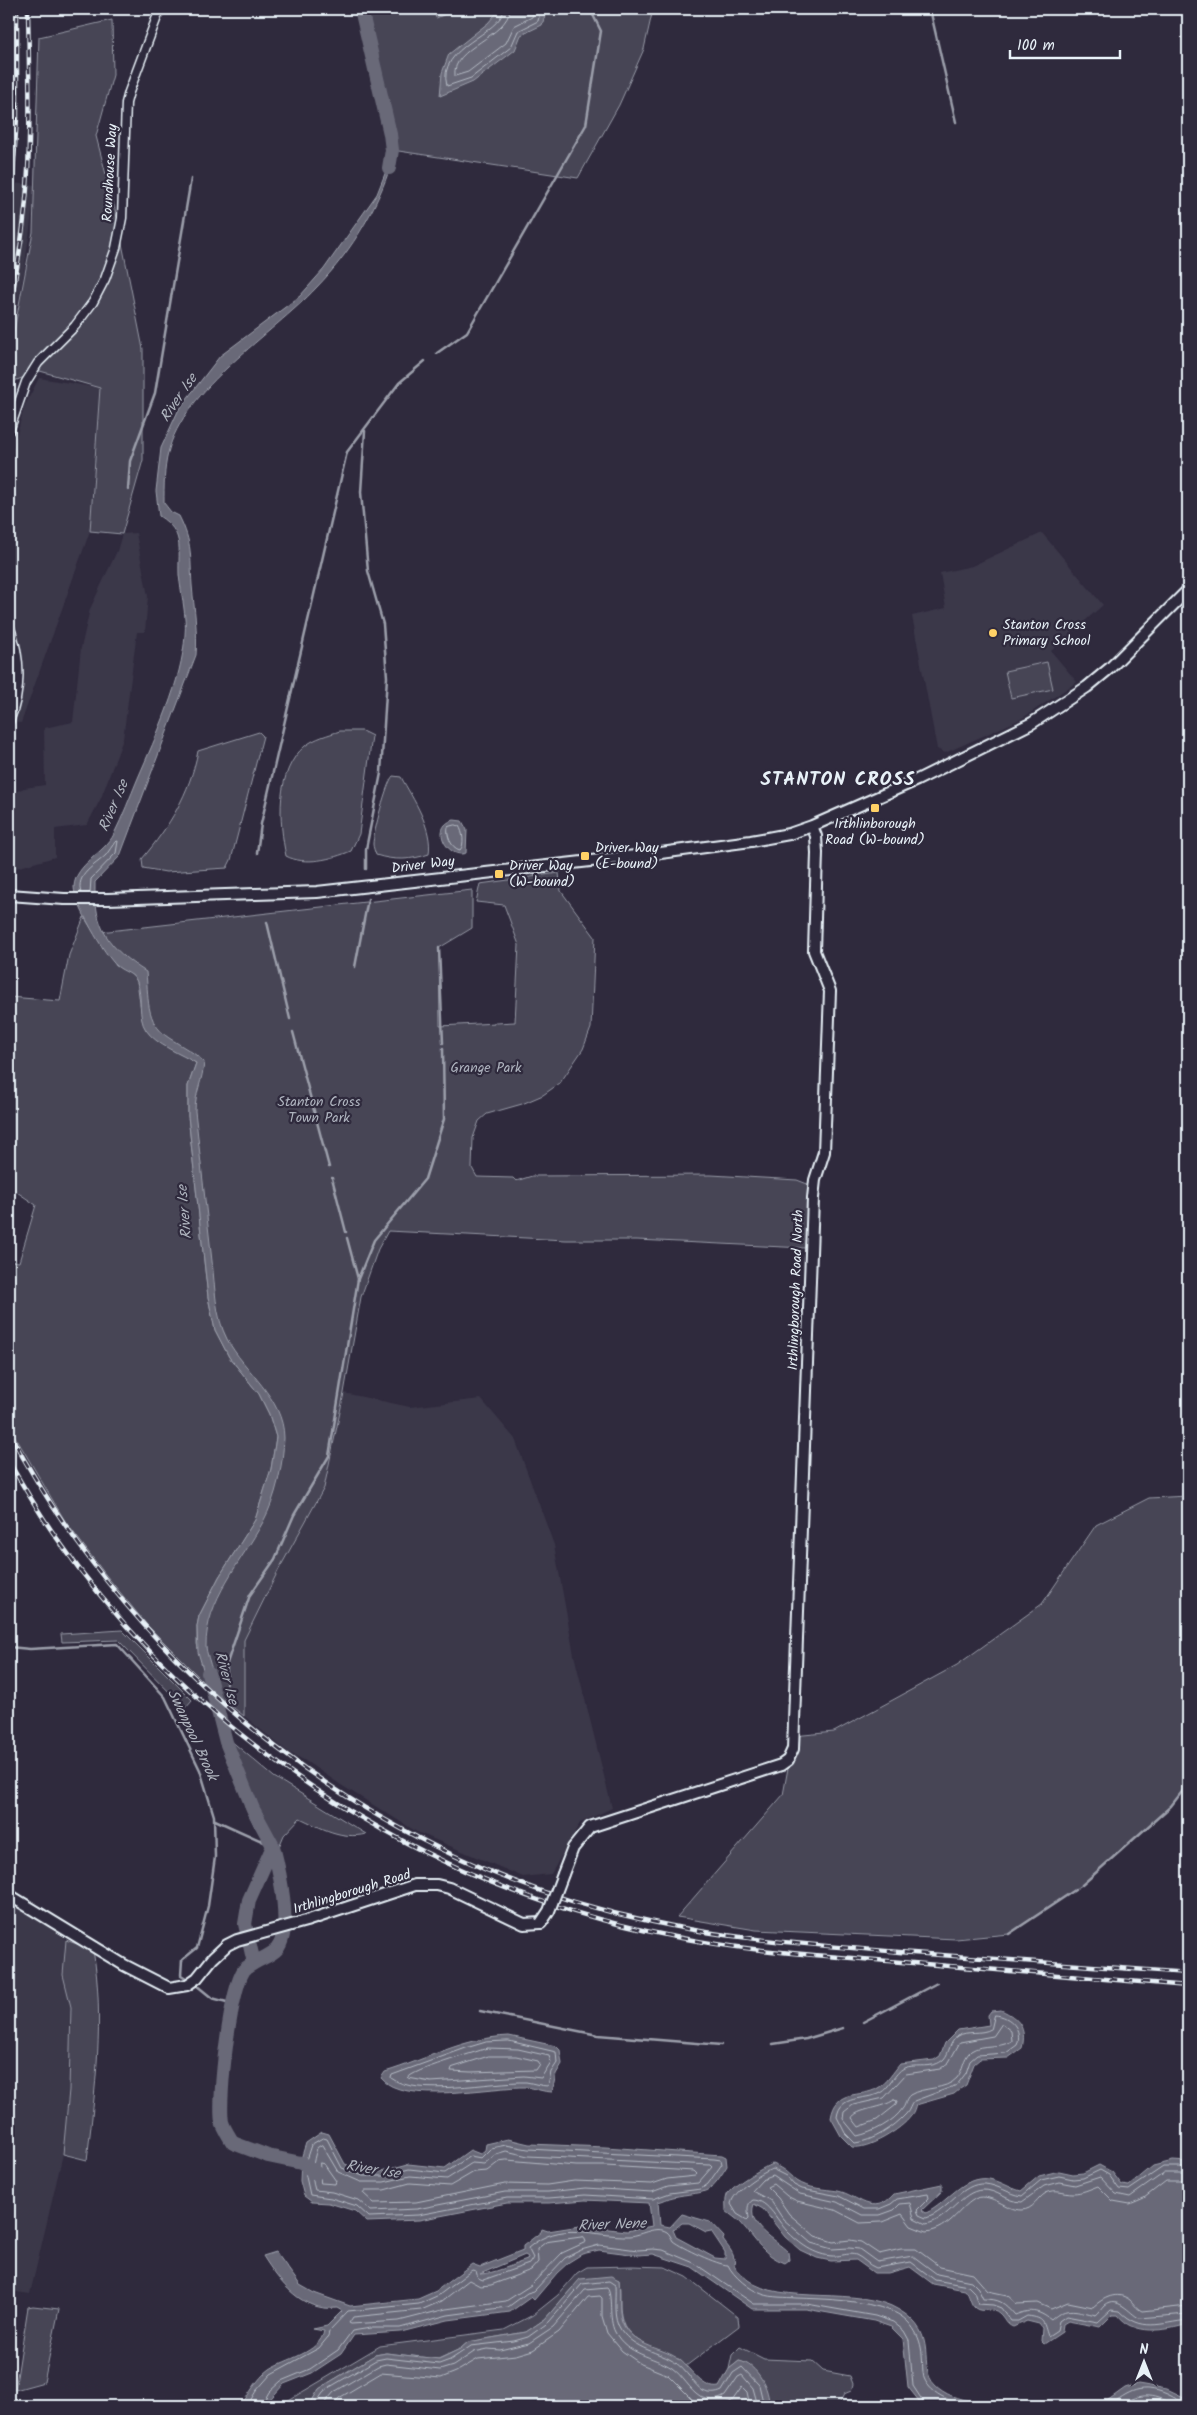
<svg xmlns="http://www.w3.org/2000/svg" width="1197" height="2415" font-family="Kalam,sans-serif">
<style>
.built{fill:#3b3749}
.green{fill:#464455;stroke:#979aa6}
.water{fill:#696978;stroke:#9c9fab;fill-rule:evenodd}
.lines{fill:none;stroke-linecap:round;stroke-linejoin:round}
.shore{stroke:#b5bbc5;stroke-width:1}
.stream{stroke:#9c9fab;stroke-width:2.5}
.river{stroke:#696978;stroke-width:14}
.minor-casing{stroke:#e8f1f8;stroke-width:11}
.major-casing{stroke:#e8f1f8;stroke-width:14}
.minor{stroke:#2f2a3d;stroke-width:8}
.major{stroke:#2f2a3d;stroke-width:10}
.rail-casing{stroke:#e8f1f8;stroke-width:4.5}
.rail{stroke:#2f2a3d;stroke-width:2.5;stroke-dasharray:8;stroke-linecap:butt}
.major-bridge-casing{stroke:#e8f1f8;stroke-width:14;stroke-linecap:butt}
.major-bridge{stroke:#2f2a3d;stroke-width:10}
.poi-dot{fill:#ffd166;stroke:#2f2a3d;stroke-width:2}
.labels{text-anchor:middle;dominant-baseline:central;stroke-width:4.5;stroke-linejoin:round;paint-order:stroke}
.street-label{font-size:14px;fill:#e8f1f8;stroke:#2f2a3d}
.poi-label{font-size:14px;fill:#e8f1f8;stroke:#2f2a3d;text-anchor:start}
.park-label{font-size:14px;fill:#afb4bf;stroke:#2f2a3d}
.water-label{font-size:15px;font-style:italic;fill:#afb4be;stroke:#2f2a3d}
.district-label{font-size:19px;font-weight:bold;letter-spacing:1px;fill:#e8f1f8;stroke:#2f2a3d}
</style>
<rect width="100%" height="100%" fill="#2f2a3d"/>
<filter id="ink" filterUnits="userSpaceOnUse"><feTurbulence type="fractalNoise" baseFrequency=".02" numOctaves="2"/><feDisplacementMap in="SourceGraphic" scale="10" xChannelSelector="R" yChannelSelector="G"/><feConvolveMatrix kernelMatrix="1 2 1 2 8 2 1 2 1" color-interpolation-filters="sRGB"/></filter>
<g filter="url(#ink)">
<path class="built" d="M9,183l27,2 -12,87 -15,73z
M39,378l61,10 -10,143 -69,192 -12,-1 1,-261 14,-54z
M136,533l12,63 -3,36h-8l-14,107 -22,59 -14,27 -32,4v28l-46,13v-75l15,-7 21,-3 -1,-57 29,-6 8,-74 9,-39 27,-58 5,-17z
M1042,533l61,72 -52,46 26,31 -56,37 -76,34 -8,-4 -25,-133 34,-8 -6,-35 32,-7z
M344,1393l66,14 71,-8 34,40 39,106 20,110 38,153 -32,15 -29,51 -28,3 -106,-45 -76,-47 -37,-25 -15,-7 -45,-37v-76l34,-69 46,-83z
M9,1900l25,13 32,27 -3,35 8,32 -2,83 -6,64 -33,140 -21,-3z"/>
<path class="green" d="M361,9h292l-9,40 -25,56 -41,73 -186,-28z
M112,20l1,55 -17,61 20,77 27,136v111l-21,74 -32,-3 10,-143 -60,-17 -31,12v-26l24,-125 6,-195z
M1047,662l6,27 -42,9 -6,-27z
M340,731h22l10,5 -13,98 -8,17c-19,8 -46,15 -65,5 -7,-34 -11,-85 19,-110 10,-8 23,-11 35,-15z
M259,732l4,4 -32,124 -4,8 -61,4 -23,-4 -1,-9c27,-32 48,-66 56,-108z
M393,776l8,1c12,22 32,51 28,77 -17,6 -35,7 -53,1 -1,-3 -3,-8 -3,-11 0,-10 14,-63 20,-68z
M559,873l2,18 34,46 -4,91 -8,21 -23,34 -17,12 -21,9 -35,10 -8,7 -6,17 -1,30 5,9 36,1 3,3 16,-5 179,-1 86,5 13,5 -5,63 -168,-8h-71l-178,-9 -10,18 -17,48 -17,96 -20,95 -46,83 -34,69v76l-23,-18 -11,-15 -8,-34 3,-35 52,-91 23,-87 -8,-28 -36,-47 -26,-59 -20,-212 10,-31 -51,-33 -7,-49 -26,-20 -16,-25 372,-42v38l-33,20 1,78 75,-4 4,-77 -15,-40 -28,-3 4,-18z
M84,917l32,49 13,6 8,9 4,30 17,30 38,22 -8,23v30l20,181 7,33 14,27 30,37 10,20 7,23 -5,32 -16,51 -36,57 -20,39 -2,10v18l11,42 -61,-61 -42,-51 -40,-53 -56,-95v-165l10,1 17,-57 -25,-17 -2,-191 51,4 9,-46z
M1188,1496v288l-17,22 -89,79 -73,49 -53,5 -200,-9 -79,-13 106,-122 11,-59 40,-4 123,-67 85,-61 54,-79 53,-27z
M122,1630l70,70 -7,8 -67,-68 -56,2 -1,-8z
M217,1729l57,48 92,57c-24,6 -45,-6 -66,-16l-16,17 -8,19 -5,-3 -9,-19 -7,-5 -10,-21v-17l-7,-2z
M66,1940l27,10c12,69 2,141 -6,210l-24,-6 6,-64 2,-83 -8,-32z
M632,2266l33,1 22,10 51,40 1,9 -53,40c-19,-17 -60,-19 -65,-51 -2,-10 0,-23 -2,-35l-46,7 -28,32 -19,13 -58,10 -8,7 -22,10 -52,-6 -11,2 -47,28 -9,6 -10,17h-27l5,-5 93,-55 124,-16 29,-15 25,-20 19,-22 10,-6z
M33,2306l26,3 -15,73 -29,8 13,-83z
M740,2347l24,12 48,2 11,10 27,5 3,8 -2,7 -7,3 -6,12h-69c0,-14 -15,-42 -30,-45l-10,8 3,-14z"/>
<path class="water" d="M433,9h25l-22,9z
M500,9h47l-5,16 -21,10 -6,15 -42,32 -33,14 2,-23 7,-19 39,-31z
M390,150l5,1c-14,52 -42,99 -79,137 -43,46 -133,101 -148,165 -4,16 -4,33 -4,50l7,9 8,4c14,28 11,40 13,69 2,24 6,46 4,70l-76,201 -25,26c-1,46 13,66 51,90 3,31 -1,53 28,69 11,7 21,12 30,21 -1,18 -9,30 -9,49 6,50 11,100 17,150 3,25 3,55 15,78 17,32 57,59 57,99 -1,27 -8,60 -21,84 -21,39 -58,79 -57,125 1,10 12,39 15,51l-13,-12 -10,-34 -1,-26 2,-10 20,-39 36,-57 16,-51 5,-32 -7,-23 -10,-20 -30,-37 -14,-27 -7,-33 -20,-181v-30l8,-23c-15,-9 -40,-18 -50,-33 -9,-13 -3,-34 -9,-48 -3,-9 -14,-10 -20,-16 -12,-10 -43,-64 -43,-79 1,-23 31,-34 40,-53 9,-18 16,-37 24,-56 18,-42 44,-97 47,-143 2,-19 -4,-41 -6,-60 -1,-28 6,-42 -20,-59l-3,-25 5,-43 18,-39 41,-53 80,-60 24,-27 53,-75 11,-28z
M454,820l8,1 5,9 -1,23c-18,7 -37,-27 -12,-33z
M1001,2010c18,8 26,18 21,38l-14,10 -28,1 -6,5 -8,21 -6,4 -6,5 -38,11c-1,3 -2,8 -5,11 -9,13 -43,34 -59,31l-11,-11 -10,-18c5,-31 29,-19 47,-30 8,-4 16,-17 22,-24l34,-4 6,-4 5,-13 13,-13 31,-5 -1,-10 3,-4z
M509,2036l47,10 4,4 2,14 -6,10 -4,18c-9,0 -17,-4 -26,-5 -33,-1 -123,19 -145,-9l4,-6c43,-13 77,-34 124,-36z
M322,2132l7,2 16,30 18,7h19l26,-7 37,4 25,-18 10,4 5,-4 1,-6 22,-5 21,5 76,3 117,8 4,2 1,9c-20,33 -22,24 -54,31 -5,1 -10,4 -15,5l2,23 10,2 12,-13 28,8 14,15 -1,3c4,6 10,11 11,19 1,2 0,7 1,8 2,5 10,10 13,13 33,26 111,5 151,30 42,25 17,56 36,75 19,19 54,18 79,21h-91l-15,-19 -5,-48 -12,-12 -17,-6 -68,-12h-54l-60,-42 -39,-13 -15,1 -39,-5 -17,4 -13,8 -12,11 -23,27 -3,-3 -21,15 -62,8 -47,12 -47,3 -13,19 -29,19 -28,11 -20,22h-24c10,-12 16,-27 30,-37 15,-10 50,-16 54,-38l-11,-2 14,-3 15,-15 -5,-3c-35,4 -57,-25 -74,-52l13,-4 24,33 14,8 36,13 68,-7 18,-8 36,-27 8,3 43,-17v-4l18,-14 1,-3 6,2 32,-5 47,5 25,-5 -3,-23 -64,-3 -35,3h-43l-88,17 -52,2 -12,-11 -26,-8 -17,-1 -8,-6 -4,-15 1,-22 5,-16zM682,2223h7l17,9 5,-1 14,21v7l-10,-1 -39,-21 -3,-7zM525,2255l3,2 -1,3c-15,5 -34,14 -47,14z
M1173,2161l15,1v162c-23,7 -54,12 -70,-9h-6l-12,12 -32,-6 -5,3 -1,8 -18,12 -3,-3 1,-13 -3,-4 -12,-3 -14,6c-8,-3 -8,-9 -14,-14 -7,-7 -16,1 -24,-5 -5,-4 -5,-13 -10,-18l-32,-6 -23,-17 -22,6h-14l-18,-13 -25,1 -14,-3 -17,-8 -15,-13 -22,-28 -9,-5c-8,23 21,35 34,48l1,8 -4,3c-22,-8 -29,-23 -44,-40 -4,-4 -10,-8 -15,-12 0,-5 -1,-11 1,-16 4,-9 35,-27 45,-31 15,6 15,10 25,17 12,8 28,8 41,10 20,4 35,27 56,3l48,-10v7l-20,19 4,3c22,-10 36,-38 63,-34 11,2 21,9 32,12l18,-15 20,-5 14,3 10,-1 16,-8 13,7 10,13 7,1 24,-20z
M611,2276l8,4c2,15 -2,34 5,46 13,22 39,21 56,34 12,10 23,30 39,27l10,-18 10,-8c18,3 31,28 30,45h-460l10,-17 9,-6 47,-28 11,-2 53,6 21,-10 8,-7 58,-10 19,-13 35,-40z
M1138,2384l29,5 21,10v7h-88l25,-18z"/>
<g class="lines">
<path class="shore" d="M504,9c-3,26 -68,37 -57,77l24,-8 40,-31 7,-16 20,-10 3,-12
M510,9c-2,28 -59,38 -55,67l13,-4 38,-29 8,-17 18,-9 3,-8
M455,825l4,1c4,6 6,19 1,24 -9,-2 -14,-15 -12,-23z
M81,893c-6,-19 14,-27 25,-38 3,-4 6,-9 9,-13l3,-1 -2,12 -25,26 -1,14
M995,2015c16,1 28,15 22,30l-11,8 -29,2 -7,6 -4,12 -9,12 -43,16c-4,4 -4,9 -8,13 -13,14 -33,27 -51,29l-10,-10 -8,-16c3,-23 27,-16 43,-24 10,-5 14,-20 24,-25 12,-5 29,2 40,-9 6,-7 5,-17 14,-23 9,-6 23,-1 33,-7z
M1002,2024l9,7 1,10c-13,8 -29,2 -41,10 -9,8 -7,18 -14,27 -12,13 -33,8 -47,17 -5,4 -4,9 -7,13 -9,14 -31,25 -46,28l-14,-17 1,-7 9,-7 31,-7 22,-24 34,-5 9,-7 11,-20 33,-6z
M509,2041l47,11 1,11 -6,9 -3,14c-7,0 -15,-3 -22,-4 -34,-1 -109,16 -135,-4l1,-3 74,-27 20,-6z
M487,2048l31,1 31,7 2,6 -10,16 -17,-2 -93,6 -23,-4c4,-8 66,-25 79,-30z
M489,2056h27l22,5 2,3 -4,6 -65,2 -20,-1 1,-3z
M894,2100l3,1 -1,4 -19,15 -18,7 -7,-9c3,-9 32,-10 42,-18z
M323,2138l4,1 15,29 21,8h20l26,-7 36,4 25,-17 11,2 10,-10 15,-3 22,4 186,10 7,1 1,4 -14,20 -7,5 -31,4 -17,6 -68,-4 -36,3h-42l-89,17 -49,2 -12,-11 -26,-8 -21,-3 -5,-23 1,-12 5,-15z
M322,2145l16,27 23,10h23l26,-6 37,3 25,-16 12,1 12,-10 10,-3 22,5 182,9 2,2 -14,16 -30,3 -16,6 -67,-4 -37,4h-43l-88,17 -46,2 -13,-11 -26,-8 -17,-2c-5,-16 -2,-27 2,-42z
M507,2160l69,6h29l89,5 3,3 -2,2 -28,3 -15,5 -78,-3 -27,4 -42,-1 -89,18 -42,1 -11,-10 2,-3h19l26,-7 40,3 24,-14 13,-1 13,-10z
M320,2163l4,1 12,17 -1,3 -14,-1z
M1188,2167h-25l-34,23 -10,-1 -10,-14 -9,-5 -17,8 -10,1 -14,-3 -18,4 -19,16c-13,-2 -24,-11 -37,-12 -24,-2 -37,28 -59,34l-7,-3 -2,-5 12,-12 -1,-4 -31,5 -6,5 -12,5h-15l-25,-13 -37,-7 -8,-4 -8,-9 -14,-7c-12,5 -39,22 -41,35l6,10 10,6 2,-2c-1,-7 -3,-14 4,-18 16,0 25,23 36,33 13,13 29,24 48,23 7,-1 12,-3 19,-1 7,3 12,10 20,13l35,-6 24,18 33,6 6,6 4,12 15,1 8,3 10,13h7l9,-5c19,2 16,7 21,20l9,-6 2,-9 7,-5 32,6 13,-12 9,1c22,22 40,12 68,9
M1188,2173h-24l-34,24 -14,-3 -16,-17 -25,8 -16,-3 -15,4 -22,16c-14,0 -26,-13 -40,-12 -21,1 -33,30 -56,34l-12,-6 -4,-15 -10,1 -6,6 -14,5h-18l-25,-13 -37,-8 -27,-18 -11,4 -10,11 19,10 12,18 28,24 21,6 17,-1 10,1 18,13 36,-6 24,18 34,7 7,7 5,11c16,0 21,3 32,16 15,-6 23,-5 36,5 16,-15 26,-9 45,-5 3,-2 5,-6 8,-9 14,-11 25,7 35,12l49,-4
M1188,2181h-22l-22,17 -14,6 -17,-3 -15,-15c-8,3 -16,7 -25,7 -10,0 -16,-5 -27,0 -9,5 -12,17 -25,17 -15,0 -29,-17 -44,-12 -17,7 -25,31 -51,34l-15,-6 -9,-12 -20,8 -22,1 -25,-13 -38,-9 -10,-5 -14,-12 -6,3 11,11 11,16 26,22 18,6 17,-2 11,2 18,12 22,-5h15l24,18 33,7 15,17 19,4 10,9 20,-1 14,6 17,-7 25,5c10,-9 24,-17 37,-7 4,4 6,8 12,11l46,-5
M584,2237l2,5 -24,11 -31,32 -25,16 -60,8 -47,12 -48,3 -2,-1 4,-6 68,-7 21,-9 27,-21 11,6 11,-1 40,-15 7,-8 -1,-13 9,-7z
M247,2406l9,-15 15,-17 48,-26 9,-11 1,-6 19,-20 71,-7 20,-9 33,-25 4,1 2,7 5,2 46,-16 4,-6 -5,-10c34,-29 63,-11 102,-12 12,-1 26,-11 37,-4 3,2 4,6 6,9 9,7 45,24 55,24 5,11 22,25 34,29 11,4 23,3 34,4 31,1 67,2 95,13 19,7 30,25 31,44 1,8 0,16 2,23 7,18 31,25 48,28
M261,2406l8,-14 12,-11 29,-12 28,-19 14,-19 19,-3h29l48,-13 60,-8 19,-14 7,-2 31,-33 16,-8 18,-5 39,5 15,-1 10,1 31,13 60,41h53l68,12 18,6 11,9 5,9 4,46 13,20
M314,2406l9,-13 7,-6 46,-27 10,-2 53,6 11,-4 21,-14 43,-5 14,-4 21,-15 33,-38 27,-3 6,4c1,15 -3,32 6,45 14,20 37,21 55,33 10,7 19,23 27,28 6,3 13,3 19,0l11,-18 9,-6 17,18 5,21
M322,2406l12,-14 44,-26 8,-2 54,6 13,-4 21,-14 14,-3 12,1 29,-7 24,-16 32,-37 22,-2c6,6 1,31 8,44 12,23 38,24 57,36 11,8 17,21 28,28 8,5 17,5 25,0l13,-19 4,-2 11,13 5,18
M331,2406l8,-8 42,-25 60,5 15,-6 22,-13 38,-4 17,-5 26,-18 29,-35 12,-1 2,2v18l5,17 15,18 19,13 27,11 25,25 13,6
M720,2406l12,-5 10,-14 5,5 3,14
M1109,2406c20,-15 32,-23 58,-12 7,3 13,8 21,9
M1119,2406c23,-16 35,-11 58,0"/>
<path class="stream" d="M930,9l26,113
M437,353l30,-21 119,-207 15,-94 -11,-22
M365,431l-4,61 7,79 15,53 4,53 -6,96 -15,76v20
M128,490l2,-29 25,-68 36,-214
M257,853l4,-29 86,-372 52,-69 26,-22
M267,922l23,97
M439,948l4,95
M355,967l13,-68
M293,1032l36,135
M1184,1103h4
M332,1178l14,54
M358,1279l16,-39 51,-61 19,-60 -1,-71
M9,1647l21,2 87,-5 48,53 35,73 14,46 1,41 -7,49 -11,42 -15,12 -1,15 5,3
M226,1702l1,-39 23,-68 25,-36 19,-44 35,-59 29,-177 -11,-41
M215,1820l58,26
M1082,1885l89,-79 17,-22
M1009,1934l66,-44
M196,1985l16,13 22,6
M480,2011l118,24 123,10
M863,2022l74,-39
M773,2044l33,-5 37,-11"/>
<path class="river" d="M361,9l29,125 2,16 -3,18
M208,1673l18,69 27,67 20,37 -24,54 -4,24 9,39c-3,2 -8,4 -10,7 -14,20 -26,127 -22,152 2,7 7,14 11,21l35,13 33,7 15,10
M254,1963c6,-4 18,-8 23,-14 16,-19 2,-80 -4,-103"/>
<g class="minor-casing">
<path id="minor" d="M9,431l17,-49 12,-19 37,-37 18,-24 12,-23 11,-31 6,-30 4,-115 3,-11 31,-83
M9,625c12,32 13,65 0,97"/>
</g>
<g class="major-casing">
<path id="major" d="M9,895l55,4h44l209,-7 336,-38 98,-13 38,-7 23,-8 105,-46 115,-57 55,-36 23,-19 78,-78
M563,1874l10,-26 17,-21 191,-62 7,-5 5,-11 20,-551 2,-18 9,-28 6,-161 -16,-40 3,-98 -1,-17 -4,-10
M9,1895l115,70 45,23 18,-3 10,-7 16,-20 14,-13 10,-5 69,-19 109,-36h22l12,3 75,36 17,-1"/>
</g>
<use href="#minor" class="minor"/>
<use href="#major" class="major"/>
<g class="rail-casing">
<path id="rail" d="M9,229l8,-111v-109
M9,312c8,-41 15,-83 18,-124 4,-60 2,-120 1,-179
M9,1432c130,246 370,433 644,490 81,18 163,23 246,30 96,7 193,14 289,21
M9,1462c15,25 30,51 47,75 149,213 386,361 642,404 63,11 127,15 191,20 99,8 199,16 299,25"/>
</g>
<use href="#rail" class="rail"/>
<g class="major-bridge-casing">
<path id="major-bridge" d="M541,1923l8,-12 14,-37"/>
</g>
<use href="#major-bridge" class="major-bridge"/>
</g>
</g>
<g class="poi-dot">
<circle cx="993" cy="633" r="5"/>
<rect x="870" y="803" width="10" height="10" rx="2.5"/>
<rect x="580" y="851" width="10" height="10" rx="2.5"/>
<rect x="494" y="869" width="10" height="10" rx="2.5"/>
</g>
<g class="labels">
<g class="street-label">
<text transform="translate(110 173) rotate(-87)">Roundhouse Way</text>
<text transform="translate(423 865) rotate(-7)">Driver Way</text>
<text transform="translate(796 1290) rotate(-88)">Irthlingborough Road North</text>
<text transform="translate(352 1892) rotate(-17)">Irthlingborough Road</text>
</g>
<g class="poi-label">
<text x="1003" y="625">Stanton Cross<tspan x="1003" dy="16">Primary School</tspan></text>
<text x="875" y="824" text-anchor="middle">Irthlinborough<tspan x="875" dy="16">Road (W-bound)</tspan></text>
<text x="595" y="848">Driver Way<tspan x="595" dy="16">(E-bound)</tspan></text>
<text x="509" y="866">Driver Way<tspan x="509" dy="16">(W-bound)</tspan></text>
</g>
<g class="park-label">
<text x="486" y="1068">Grange Park</text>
<text x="319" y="1102">Stanton Cross<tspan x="319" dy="16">Town Park</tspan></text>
</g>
<g class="water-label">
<text transform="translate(179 398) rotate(-56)">River Ise</text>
<text transform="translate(114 806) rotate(-67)">River Ise</text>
<text transform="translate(185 1212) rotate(-95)">River Ise</text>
<text transform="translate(226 1678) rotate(75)">River Ise</text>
<text transform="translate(192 1735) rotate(65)">Swanpool Brook</text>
<text transform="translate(373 2170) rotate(9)">River Ise</text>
<text transform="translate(612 2225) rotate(-2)">River Nene</text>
</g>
<g class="district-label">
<text x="838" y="780">STANTON CROSS</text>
</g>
</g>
<rect width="1197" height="2415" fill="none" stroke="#2f2a3d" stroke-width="30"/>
<rect x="15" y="15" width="1167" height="2385" fill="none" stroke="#e8f1f8" stroke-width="2" filter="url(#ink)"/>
<g transform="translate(1144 2362)" stroke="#2f2a3d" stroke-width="4" paint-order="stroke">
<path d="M0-4L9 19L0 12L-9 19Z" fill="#e8f1f8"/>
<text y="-8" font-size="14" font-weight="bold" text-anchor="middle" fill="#e8f1f8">N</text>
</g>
<path d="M1010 50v8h110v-8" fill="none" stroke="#e8f1f8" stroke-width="2.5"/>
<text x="1017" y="50" font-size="15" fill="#e8f1f8" stroke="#2f2a3d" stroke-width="4" paint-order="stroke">100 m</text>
</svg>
